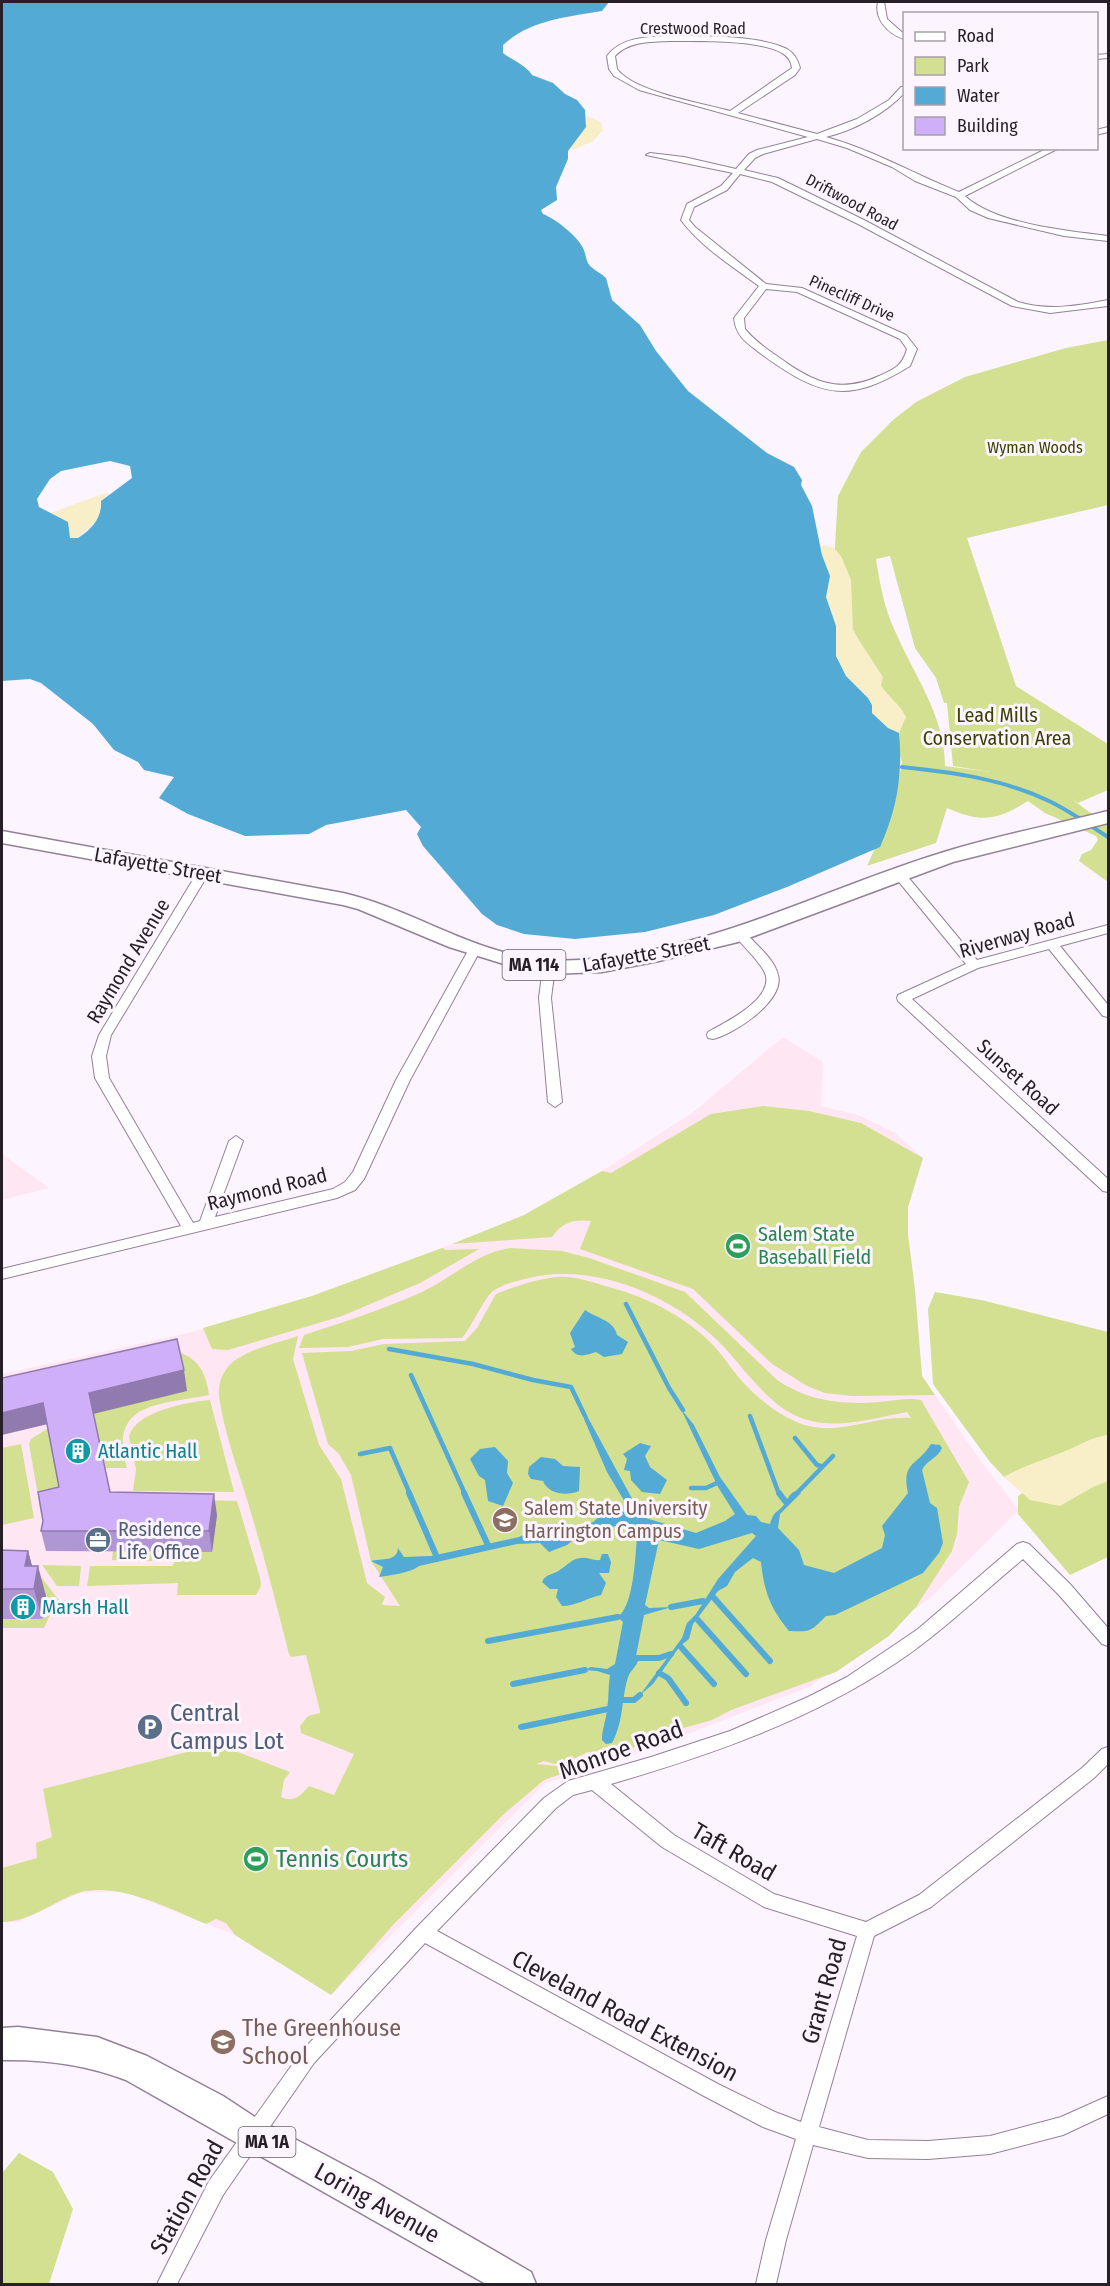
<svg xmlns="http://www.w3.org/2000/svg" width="1110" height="2286" font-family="'Fira Sans Condensed',sans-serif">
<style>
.education{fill:#fee6f2}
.green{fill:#d3df91;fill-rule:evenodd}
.sand{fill:#f8eec8}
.water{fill:#52aad5;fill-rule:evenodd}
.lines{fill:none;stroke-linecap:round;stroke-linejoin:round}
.stream-far2{stroke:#52aad5;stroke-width:4}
.stream-far1{stroke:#52aad5;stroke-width:4.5}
.stream{stroke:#52aad5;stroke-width:6}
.street-casing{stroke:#938199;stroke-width:2}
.primary-casing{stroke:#938199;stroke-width:3}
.highway-casing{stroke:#938199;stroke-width:3}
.street{fill:#fff;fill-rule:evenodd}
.primary{fill:#fff;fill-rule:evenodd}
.highway{fill:#fff;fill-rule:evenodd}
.wall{fill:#b196d5}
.shaded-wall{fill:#907aae}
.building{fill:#ceaff8;stroke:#907aae;stroke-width:1.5}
.labels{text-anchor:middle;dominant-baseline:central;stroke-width:6;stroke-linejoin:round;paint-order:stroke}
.far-street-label{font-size:16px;fill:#261f28;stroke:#fcf4ff}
.far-park-label{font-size:16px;fill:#3b4100;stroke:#fcf4ff}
.shield{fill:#fcf4ff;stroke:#665f68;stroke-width:1.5}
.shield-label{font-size:18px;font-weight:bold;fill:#261f28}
.park-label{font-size:20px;fill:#3b4100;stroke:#fcf4ff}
.street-label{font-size:20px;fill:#261f28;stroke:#fcf4ff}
.leisure-label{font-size:20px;fill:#27864d;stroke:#fcf4ff;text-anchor:start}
.culture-label{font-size:20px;fill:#0d838f;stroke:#fcf4ff;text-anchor:start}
.education-label{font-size:20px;fill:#785e54;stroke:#fcf4ff;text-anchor:start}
.service-label{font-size:20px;fill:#4e5e75;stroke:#fcf4ff;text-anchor:start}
.near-service-label{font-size:24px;fill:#4e5e75;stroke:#fcf4ff;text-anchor:start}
.near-street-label{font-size:24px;fill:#261f28;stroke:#fcf4ff}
.near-leisure-label{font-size:24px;fill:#27864d;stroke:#fcf4ff;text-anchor:start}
.near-education-label{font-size:24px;fill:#785e54;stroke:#fcf4ff;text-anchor:start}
</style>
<rect width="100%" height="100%" fill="#fcf4ff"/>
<path class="education" d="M783,1037l40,25 -2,44 37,9 37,18 28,25 -15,49v28l7,55 7,86 60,87 37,47 -88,87 -120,89 -190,74 -76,23 -214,212 -96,-60 -112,-44 -43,2 -62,29h-16v-548l190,-42 120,-36 112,-41 100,-40 78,-44 90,-58z
M2,1154l47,34 -47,12z"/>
<path class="green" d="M1108,340v165l-141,33 49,148 92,58v46l-30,13 -9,-6 39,29v56l-29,-21 3,-7 9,-4 7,-10 -2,-4 -51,-23 -17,-12c-31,20 -47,22 -81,7l-11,35 -69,23 27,-61 8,-43 -26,-89 -35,-66 -8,-29 5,-82 23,-44 32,-32 23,-18 49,-25 101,-29zM890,556l25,92 21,30 8,25h3l6,63 38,6 -46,-6c0,-50 -31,-91 -50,-135 -11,-23 -15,-47 -19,-72z
M763,1106l46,5 52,12 62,35 -15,49v28l7,55 7,86 13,19 -83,1 -27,-3 -18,-7 -35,-22 -79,-75 -113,-40 11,-28c-17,-2 -29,1 -39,16l-100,7 72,-29 78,-44 9,2 100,-59z
M442,1248l4,2 33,-1 -59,34 -78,33 -114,34 -16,-1 -9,-21 109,-32z
M510,1248l52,3 27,7 96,34 91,87c30,22 67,26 103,23 13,-1 28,-5 42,-2l48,82 -10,25 -2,27 -5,17 -36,56 -27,29 -53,36 -105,38 -19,10 -57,16 -20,11 -11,3 -36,2 -21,10 -12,2 -11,-3 -8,3 42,4 -34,12 -39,33 -112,112 -62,70 -96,-60 -9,-12 -10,-4 -10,5c-36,-15 -89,-43 -128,-31 -26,9 -48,29 -76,29v-54l35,-10 -1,-15 16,-6 -9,-48 183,-47 9,4 3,6 52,20 -6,8 -3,17c13,6 19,-1 28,-11l25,9 20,-41 -53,-21 -1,-7 8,-10 12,-3v-2l-14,-56 -15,2 -2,-3c-12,-47 -24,-95 -38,-141 -11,-39 -26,-76 -32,-116 -1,-9 1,-18 6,-26 11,-20 53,-28 73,-35l-5,23 26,86 22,34 26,104 18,14 -3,8 18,1 -29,-45 -20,-86 -12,-21 -11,-10 -26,-91 49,-2 33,-7 81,-3 12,-13 19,-34c20,-8 40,-15 62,-17 15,-1 30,4 44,8 42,11 79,28 110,59 11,11 19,25 29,36 15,17 37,35 58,43 38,15 74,-8 112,-5l-4,-6c-33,6 -70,18 -103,7 -37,-12 -61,-54 -87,-79 -49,-47 -128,-80 -196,-60 -9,2 -22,6 -29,12 -9,8 -20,34 -30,46l-79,1 -35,8 -49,1 5,-13c40,-13 80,-26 118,-43 30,-14 54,-39 88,-44z
M935,1292l46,8 127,32v103c-22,4 -32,13 -52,20 -18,7 -34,12 -52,22l-14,-15 -57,-78 -5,-75z
M176,1351c22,7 30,21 33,44 -50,10 -101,7 -82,73h-21l-12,-50 -92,-33z
M210,1400l24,92 -101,-1 3,-22 -7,-33c8,-25 58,-34 81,-36z
M58,1422l6,85 -23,5 -12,-68 2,-5z
M1108,1443v114l-38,18 -52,-61v-18l82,-51z
M21,1444l13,74 -32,7v-77z
M132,1498l105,3 23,77 1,8 -5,9h-79l1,-12 -91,3 3,-20h83l1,-4 -7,-1c7,-6 15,-6 23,-7l2,-2z
M113,1551l41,1 -2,9 -40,-1z
M42,1565l39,1 -2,20h-22z
M42,1578l19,25 -12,14 -5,11h-42v-9h40l-3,-29z
M19,2153l34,19 20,37 -24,75h-47v-111z"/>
<path class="sand" d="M587,116l14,6 2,8 -10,11 -20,9 -2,-3 15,-20z
M110,493l-9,8 -2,17 -21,20h-8l-19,-25 51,-19z
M821,545l12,2 8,9 10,24 2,51 30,46 -2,8c7,12 19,19 25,32l-7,16 -11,-5 -16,-15v-8l-4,-7 -22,-22 -10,-20v-30l-10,-29 4,-21 -8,-21z
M1108,1435v46l-15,6 -33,19 -30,-6 -26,-23c18,-10 34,-15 52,-22 20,-7 30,-16 52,-20z"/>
<path class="water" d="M2,2h607l-7,9c-35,6 -72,9 -99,34v8c9,7 23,12 29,22l21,8 12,11 12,6 8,10 1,17 -18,24v8l-12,28 1,13 -16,10 2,4c13,5 34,22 40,34 3,6 3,14 7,18 5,5 11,7 16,12l6,22 28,25 16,26 32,40 79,62 27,14 8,13 -1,5 11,21 10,49 8,21 -4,21 10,29v30l10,20 22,22 4,7v8l16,15 11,5c4,41 -2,76 -19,114l-93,40 -73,28 -69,17 -70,7 -51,-5 -27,-9 -15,-11 -59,-68 -6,-12 4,-7 -15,-17 -80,15 -17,9 -64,2 -57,-22 -29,-16 15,-21 -30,-7 -6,-8 -24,-12 -21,-26 -52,-41 -11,-4 -28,2zM110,461l20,5 2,12 -31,23c1,17 -9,28 -23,37h-8l-2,-16 -29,-15 -2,-8 13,-20 11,-8z
M585,1310c11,8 29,10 32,25l11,7 -6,12 -18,3 -8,-5c-10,3 -18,7 -25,-3l4,-2 -5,-14z
M681,1409l13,16 26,52 27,38 9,1 5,6 9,2c5,-16 8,-10 15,-21 3,-5 4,-8 10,-12l6,2 -21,21 -2,14 21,22 5,15 30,8 48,-25 3,-13 -3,-9 26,-33c-7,-32 10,-27 23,-49l9,1 2,3c-4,10 -15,12 -20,22l8,33 7,5 6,35 -4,10 -16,20 -88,42 -9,1c-15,15 -14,16 -37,15 -19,-23 -25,-40 -28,-69l-8,-4 -18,14 -8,14 -9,5 -25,33 -4,15 -9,7 -27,38 -13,11 42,-57 5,-15 9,-9 22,-35 38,-43 -4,-3 -53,16 -40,-9 -14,65 4,3 23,-1 -28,8 -8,41 2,5c-2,6 -8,10 -10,16 -7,23 -4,44 -16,66l-6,1 -4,-4c0,-11 4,-20 5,-30 2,-12 1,-23 3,-35l-13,-4 -12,-1 6,-3 16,2 8,-5 8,-42 -5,-5c16,-13 17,-59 19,-80l-11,-13 -44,9 -15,12 -18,7 -9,-9 -23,1 -98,22c-9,7 -28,9 -40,11l4,-10 -12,-6c11,-3 26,1 27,-13l6,9 27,-1 88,-19 13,-6 30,3 31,-12 6,-5 28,-6 -2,-9 -18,-30 -23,-53 2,-5 56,103 54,16 29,-12 10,-7 -17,-27z
M640,1443l11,3 -6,10 5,11 17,13 -7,14 -18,-2 -11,-12 -1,-9 -6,-1 3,-11 -4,-5z
M495,1447l13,14 -1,12 6,10 -10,23 -15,-5 -3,-21 -6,-4 -9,-17 10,-10z
M541,1457l14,2 8,7 17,1 -1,24c-12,5 -30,4 -36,-10l-12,-2 -3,-5 1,-7z
M602,1554h6l3,8 -2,11h-10l7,10 -5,12c-14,3 -25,11 -39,11l-6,-9 2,-8h-8l-8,-7c4,-9 12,-7 19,-13 7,-4 10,-10 20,-11 7,-1 12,3 19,2z"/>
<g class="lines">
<path class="stream-far2" d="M902,767c50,5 101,12 147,34 21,10 40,24 59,36"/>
<path class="stream-far1" d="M626,1304l43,84 14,22
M389,1349l84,15 60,16 38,7 14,29
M411,1375l54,119
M750,1416l29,78
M795,1438l22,27 4,1
M360,1454l30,-6 20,46
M691,1488h15l11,-5
M798,1492l35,-36"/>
<path class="stream" d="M409,1493l27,62
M464,1493l23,50
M779,1493l6,8
M714,1598l56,63
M671,1607l32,-6
M697,1619l49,55
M488,1641l130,-24
M680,1646l34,38
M637,1658h22l12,-4
M659,1673l9,5 18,25
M513,1684l72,-14
M623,1700h11l6,-5
M521,1727l87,-18"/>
<g class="street-casing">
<path id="street" d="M878,2h6l3,17 17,15v5c-16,-5 -30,-20 -26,-37z
M669,36c31,0 91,-1 118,13 7,4 11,11 13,19l-5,7 -57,38 79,21 40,-15 32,-19 12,-13h3v6c-19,21 -50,37 -78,44 47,13 88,37 133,55l89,-44h11l-94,48c30,28 102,35 143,40v5l-44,-5 -76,-18 -18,-8 -14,-13 -41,-16 -23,-14 -45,-19 -30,-9 -54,15 -8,4 -11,12 34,8 86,42 154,82c30,9 60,4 90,-2v6l-58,7 -38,-7 -154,-82 -86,-42 -32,-8 -13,16 -33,17 -5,13 6,7 71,57 36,4 104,47 11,14 -7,17c-61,38 -89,31 -146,-10 -15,-12 -28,-18 -30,-38l25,-32c-27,-20 -58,-39 -78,-66l6,-16 34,-18 12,-13 -87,-18 4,-2 34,4 52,12 13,-15 8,-4 51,-13 -169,-47 -25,-14 -5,-7 -2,-13c14,-19 40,-19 62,-20zM669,41c28,0 89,-2 113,12 6,3 9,8 10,15l-62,43c-29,-8 -96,-19 -113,-42l-2,-13c14,-15 35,-14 54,-15zM766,289l31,3 103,47 7,10c-5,17 -12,20 -28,27 -41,19 -68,5 -102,-20 -12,-8 -23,-16 -32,-27l-1,-11z
M1108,54v4l-12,1v-4z
M1108,127v5l-12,3v-5z
M203,869l6,4 -98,162 -5,21 3,22 84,145 7,-2 29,-80 7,-5 7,5 -28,76 118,-28 12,-7 8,-10 43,-92 73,-131 6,-4 6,4 -71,131 -46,99 -9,11 -18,8 -335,81v-10l179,-43 -86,-148 -3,-22 7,-21 98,-162z
M899,870l4,1 74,89 131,-35v8l-48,13 48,59v12l-5,-1 -54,-67 -71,19 -66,31 196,180v13l-5,-1 -205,-190 -1,-3 1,-3 68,-31 -71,-87 -2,-3 2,-3z
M740,930l4,1c11,13 30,27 34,44 7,26 -44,59 -65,64l-5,-1 -1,-3 1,-3c18,-10 70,-35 56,-61 -8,-14 -21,-24 -30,-37z
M549,963l6,4 -4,31 11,104 -7,5 -7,-5 -9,-104 4,-31z
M1023,1542l6,2 41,40 38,44v18l-6,-2 -44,-50 -35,-35c-42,35 -82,74 -127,104 -87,58 -186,92 -285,121l63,51 100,59 92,28 53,-27 163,-127 20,-19 6,-2v17l-14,14 -163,129 -57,29 -55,191 49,13 60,1 62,-5 71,-19 47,-21v18l-45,21 -73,19 -62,5 -60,-1 -55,-13 -27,95 -10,44h-20l10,-44 30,-101 -33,-12 -59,-31 -279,-153 -111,120 -91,132 -46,89h-20l52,-103 93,-130 115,-124 127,-129 24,-17 83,-24 79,-26 78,-34 39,-20 71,-48 99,-85zM592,1790l70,57 102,60 93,29 -56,186 -26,-10 -57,-28 -281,-153 119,-123 17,-13z"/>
</g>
<g class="primary-casing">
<path id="primary" d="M1108,811v12l-155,39 -215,80 -79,19 -57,11 -53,2 -42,-9 -58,-18 -91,-38 -15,-4 -341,-62v-12l341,62c70,16 134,63 206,67 29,2 58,-2 86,-7 108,-19 202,-68 306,-100 54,-17 112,-28 167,-42z"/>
</g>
<g class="highway-casing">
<path id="highway" d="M18,2027l79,10 50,19 76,40 38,25 113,60 157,91 5,12h-50l-360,-204c-39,-15 -83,-21 -124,-20v-32z"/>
</g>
<use href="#street" class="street"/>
<use href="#primary" class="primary"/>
<use href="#highway" class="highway"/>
</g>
<path class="wall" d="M187,1391l-94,23 17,78 107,23 -5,37 -166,-1 -5,-20 2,-10 16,-34 -12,-62z
M2,1550l26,1 4,15 14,30 -4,23h-40z"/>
<path class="shaded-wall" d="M184,1370l3,21 -94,23 -4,-21z
M43,1403l5,21 -46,11v-22z
M214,1494l3,21 -5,37 -3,-21z
M28,1551l8,29 2,-14 8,30 -4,23 -8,-30 -9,-23z"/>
<path class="building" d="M177,1339l7,31 -95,23 21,99 104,2 -5,37h-168l2,-10 -5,-29 21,-5 -16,-84 -41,10v-35z
M2,1550l26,1 -3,15h13l-4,23h-32z"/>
<defs>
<g id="stadium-disc" transform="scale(1.35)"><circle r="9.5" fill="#2e9e5b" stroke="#fcf4ff"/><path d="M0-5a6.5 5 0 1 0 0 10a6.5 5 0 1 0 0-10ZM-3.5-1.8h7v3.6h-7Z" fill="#fff"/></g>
<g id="building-disc" transform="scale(1.35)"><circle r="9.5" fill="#0f9aa8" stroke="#fcf4ff"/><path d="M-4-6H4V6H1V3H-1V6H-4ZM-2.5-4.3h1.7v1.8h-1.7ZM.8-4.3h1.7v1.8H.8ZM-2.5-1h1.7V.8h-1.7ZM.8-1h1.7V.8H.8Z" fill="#fff"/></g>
<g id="university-disc" transform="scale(1.35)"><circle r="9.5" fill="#8d6e63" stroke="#fcf4ff"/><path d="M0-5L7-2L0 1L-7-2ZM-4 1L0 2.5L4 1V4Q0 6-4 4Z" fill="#fff"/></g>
<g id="office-disc" transform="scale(1.35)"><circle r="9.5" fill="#5c6f8a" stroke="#fcf4ff"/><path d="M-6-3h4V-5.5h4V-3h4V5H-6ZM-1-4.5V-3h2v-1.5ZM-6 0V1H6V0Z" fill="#fff"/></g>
<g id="parking-disc" transform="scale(1.35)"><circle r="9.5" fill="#5c6f8a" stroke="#fcf4ff"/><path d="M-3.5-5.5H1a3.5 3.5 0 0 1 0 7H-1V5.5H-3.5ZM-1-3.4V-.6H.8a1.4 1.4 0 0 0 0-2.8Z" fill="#fff"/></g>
<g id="school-disc" transform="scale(1.35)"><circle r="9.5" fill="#8d6e63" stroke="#fcf4ff"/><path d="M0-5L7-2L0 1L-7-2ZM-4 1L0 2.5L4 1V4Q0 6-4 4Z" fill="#fff"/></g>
</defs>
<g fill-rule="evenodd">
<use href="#stadium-disc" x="738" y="1246"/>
<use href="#building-disc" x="78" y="1451"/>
<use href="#university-disc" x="505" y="1520"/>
<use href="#office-disc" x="98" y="1540"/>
<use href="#building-disc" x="23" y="1607"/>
<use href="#parking-disc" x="150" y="1727"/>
<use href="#stadium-disc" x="256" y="1859"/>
<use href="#school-disc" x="223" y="2042"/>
</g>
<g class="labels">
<g class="far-street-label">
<text x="693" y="28">Crestwood Road</text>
<text transform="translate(852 202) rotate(28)">Driftwood Road</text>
<text transform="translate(852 298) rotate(24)">Pinecliff Drive</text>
</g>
<g class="far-park-label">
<text x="1035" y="447">Wyman Woods</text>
</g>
<g class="shield">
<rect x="502.5" y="950" width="63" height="30" rx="4.5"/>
<rect x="238.5" y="2127" width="57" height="30" rx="4.5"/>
</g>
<g class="shield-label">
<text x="534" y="965">MA 114</text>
<text x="267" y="2142">MA 1A</text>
</g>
<g class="park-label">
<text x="997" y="715">Lead Mills<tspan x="997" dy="23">Conservation Area</tspan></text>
</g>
<g class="street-label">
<text transform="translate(158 865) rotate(10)">Lafayette Street</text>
<text transform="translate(1017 935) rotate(-16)">Riverway Road</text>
<text transform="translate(646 954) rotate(-10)">Lafayette Street</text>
<text transform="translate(128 961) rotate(-59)">Raymond Avenue</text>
<text transform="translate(1018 1077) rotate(42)">Sunset Road</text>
<text transform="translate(267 1189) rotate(-14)">Raymond Road</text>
</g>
<g class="leisure-label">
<text x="758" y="1234">Salem State<tspan x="758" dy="23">Baseball Field</tspan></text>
</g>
<g class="culture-label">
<text x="98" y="1451">Atlantic Hall</text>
<text x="42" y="1607">Marsh Hall</text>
</g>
<g class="education-label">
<text x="524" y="1508">Salem State University<tspan x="524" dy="23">Harrington Campus</tspan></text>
</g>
<g class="service-label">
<text x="118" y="1529">Residence<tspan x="118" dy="23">Life Office</tspan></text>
</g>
<g class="near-service-label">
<text x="170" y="1713">Central<tspan x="170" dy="28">Campus Lot</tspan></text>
</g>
<g class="near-street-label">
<text transform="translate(621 1750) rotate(-20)">Monroe Road</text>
<text transform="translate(734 1852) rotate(30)">Taft Road</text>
<text transform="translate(824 1991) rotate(-74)">Grant Road</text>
<text transform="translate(625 2016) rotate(28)">Cleveland Road Extension</text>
<text transform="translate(187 2197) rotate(-61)">Station Road</text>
<text transform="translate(377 2203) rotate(29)">Loring Avenue</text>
</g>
<g class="near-leisure-label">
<text x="276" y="1859">Tennis Courts</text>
</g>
<g class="near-education-label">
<text x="242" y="2028">The Greenhouse<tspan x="242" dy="28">School</tspan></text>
</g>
</g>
<rect width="1110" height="2286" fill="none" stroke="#261f28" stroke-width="6"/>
<rect x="903" y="12" width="195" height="138" fill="#fcf4ff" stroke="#a69fa9" stroke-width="1.5"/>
<rect x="915" y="32" width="30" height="9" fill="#ffffff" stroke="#a69fa9" stroke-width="1.5"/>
<text x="957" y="42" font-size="18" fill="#261f28">Road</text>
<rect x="915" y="57" width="30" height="18" fill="#d3df91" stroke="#a69fa9" stroke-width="1.5"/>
<text x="957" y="72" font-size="18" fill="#261f28">Park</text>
<rect x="915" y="87" width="30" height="18" fill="#52aad5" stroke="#a69fa9" stroke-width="1.5"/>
<text x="957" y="102" font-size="18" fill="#261f28">Water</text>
<rect x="915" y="117" width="30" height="18" fill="#ceaff8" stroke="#a69fa9" stroke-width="1.5"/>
<text x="957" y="132" font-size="18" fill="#261f28">Building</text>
</svg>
